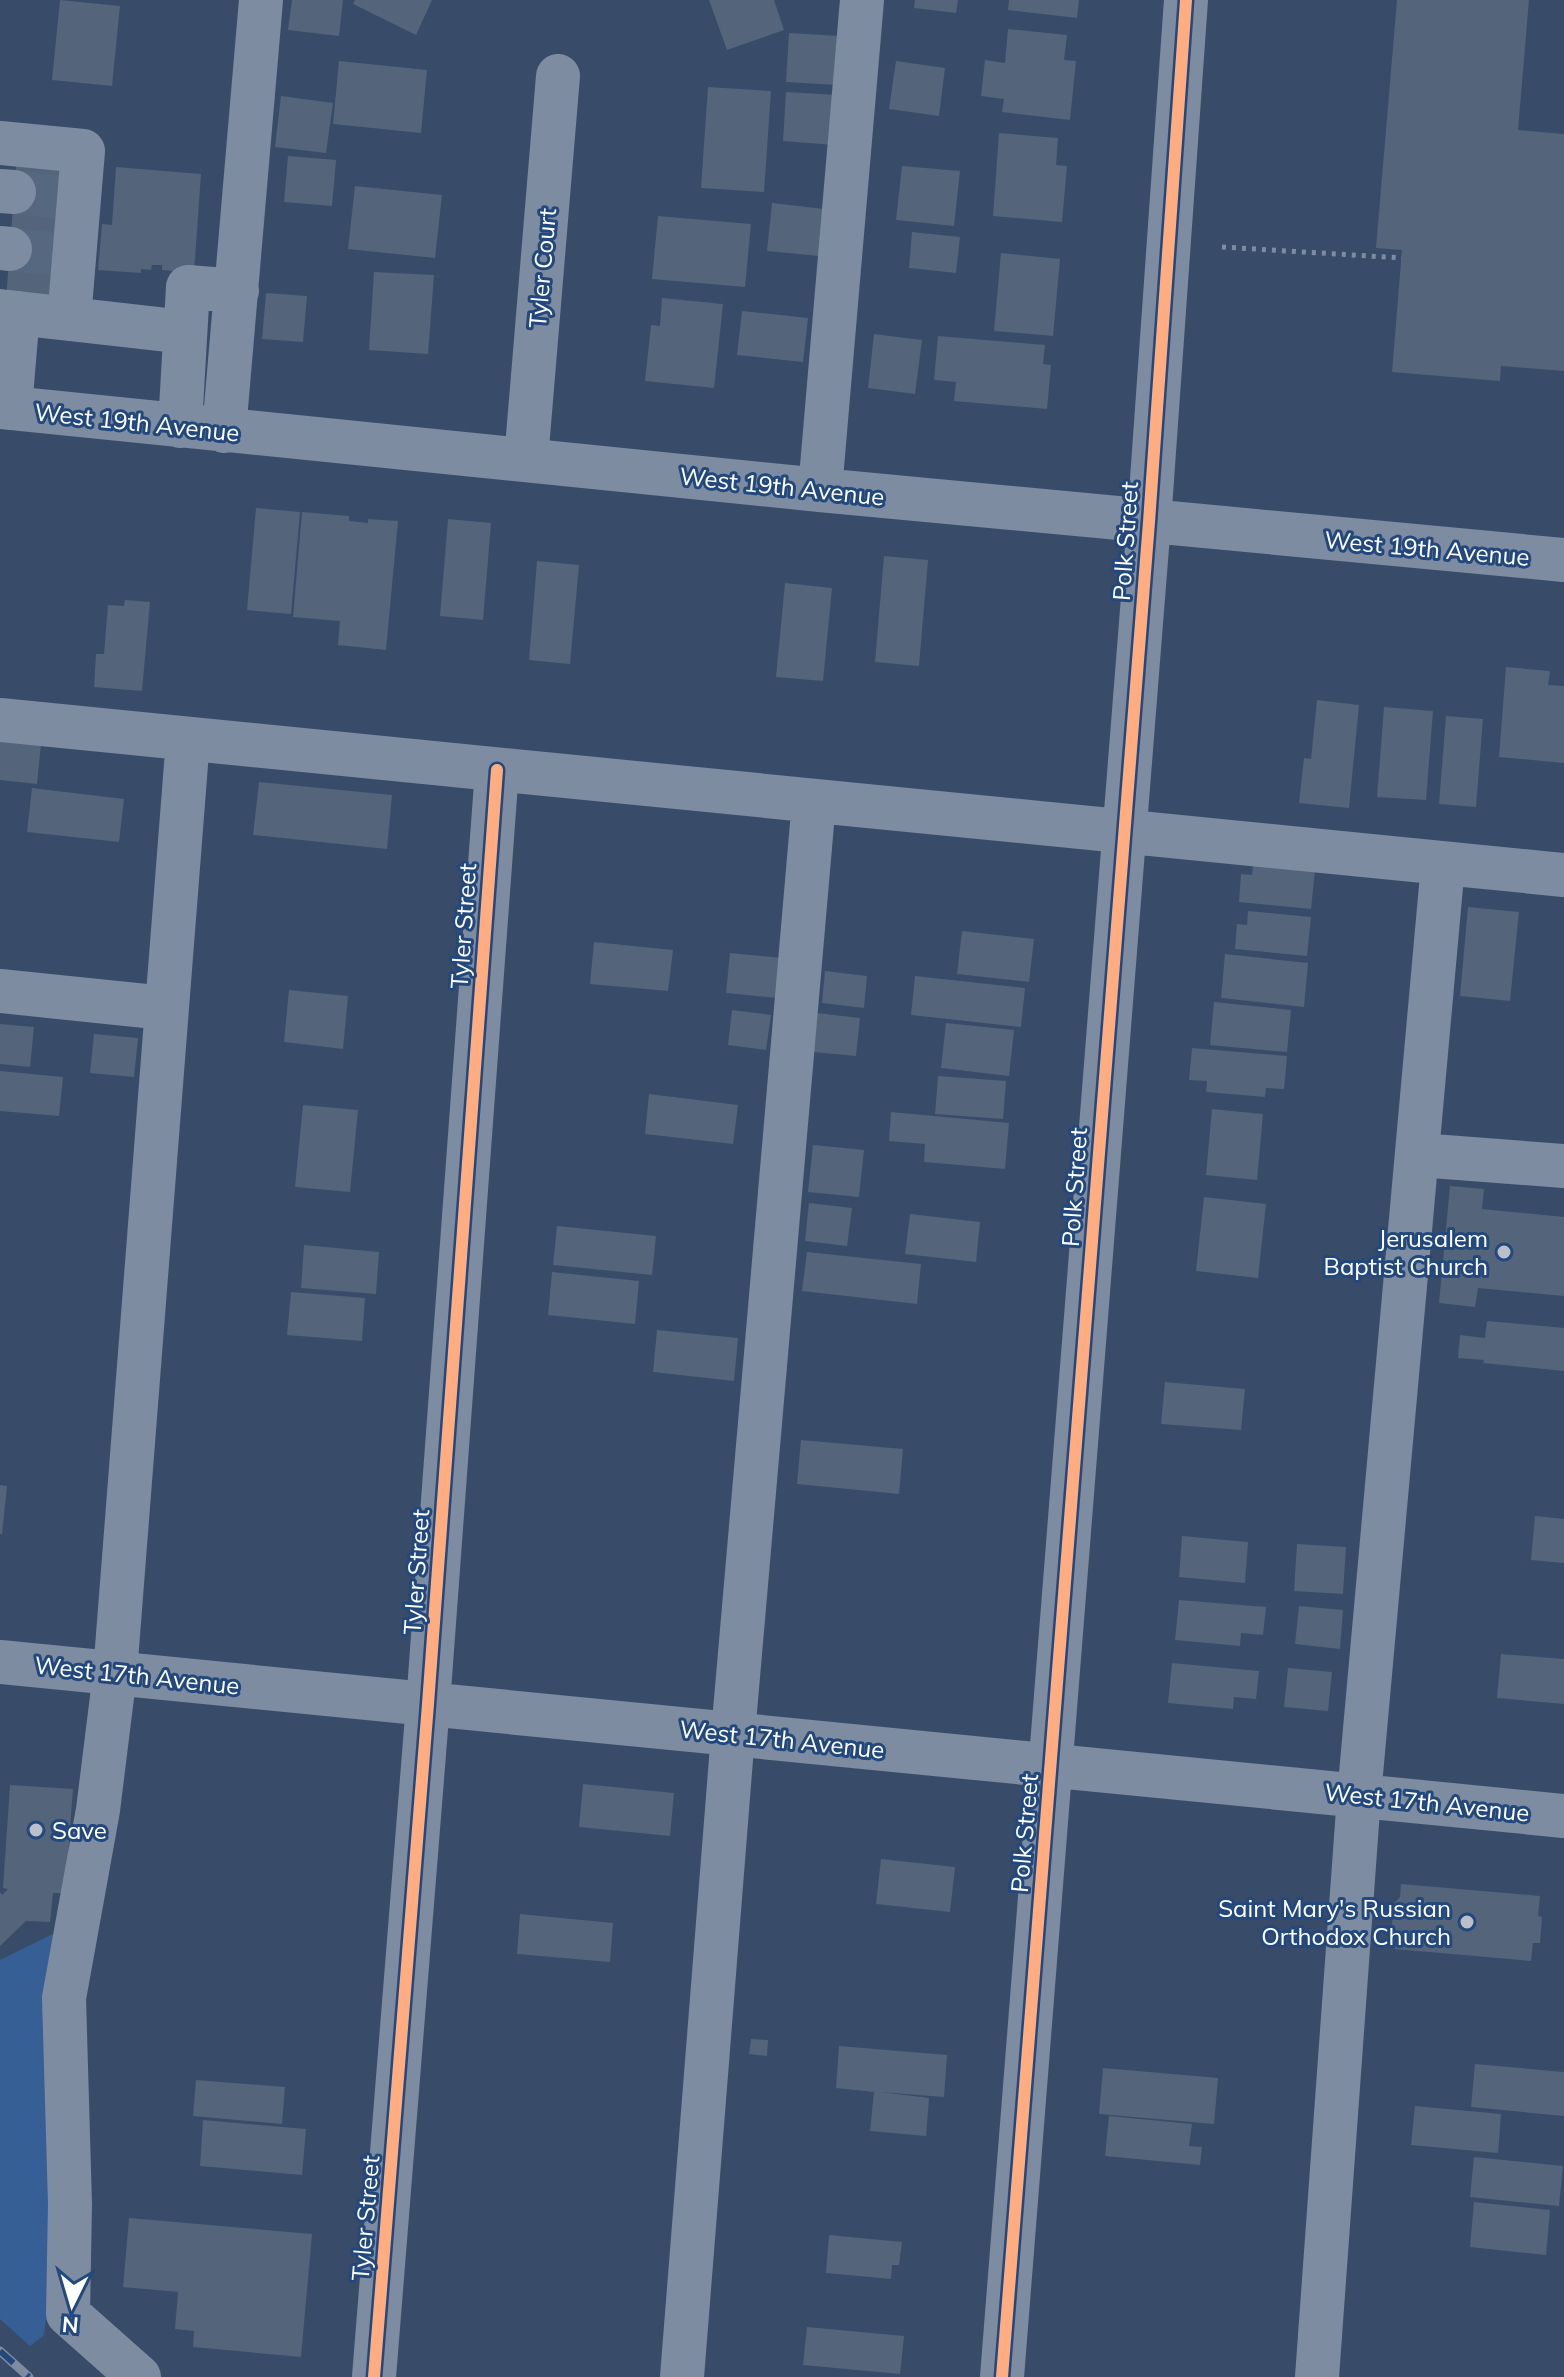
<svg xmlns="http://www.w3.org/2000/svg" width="1564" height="2377" font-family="Mulish,sans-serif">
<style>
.green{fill:#365f95}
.building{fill:#53647b}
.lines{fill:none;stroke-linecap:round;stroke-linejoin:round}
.minor-tunnel{stroke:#566780;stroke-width:44;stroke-dasharray:44 22;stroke-linecap:butt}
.path{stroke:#7d8ca0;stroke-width:5;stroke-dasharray:4 6;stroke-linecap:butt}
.minor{stroke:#7d8ca0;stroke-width:44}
.rail-casing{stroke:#7f8ca0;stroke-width:9}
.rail{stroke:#23487e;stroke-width:6;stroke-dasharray:18;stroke-linecap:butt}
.cycleway-casing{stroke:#23487e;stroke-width:17}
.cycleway{stroke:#ffac80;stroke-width:12}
.poi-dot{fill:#b9c0ca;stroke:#23487e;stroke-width:3}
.labels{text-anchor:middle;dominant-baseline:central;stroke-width:6;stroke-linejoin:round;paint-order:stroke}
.street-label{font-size:24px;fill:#fff;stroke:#23487e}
.poi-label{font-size:24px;fill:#fff;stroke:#23487e;text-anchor:end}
</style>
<rect width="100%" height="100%" fill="#384c69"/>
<path class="green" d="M63,1929l-14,368 -5,38 -14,11 -30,-27v-359z"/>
<path class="building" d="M60,0l60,6 -8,80 -60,-6z
M292,0h51l-4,36 -51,-6z
M355,0h77l-16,35 -63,-31z
M709,0h65l10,30 -57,20z
M915,0h43l-2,13 -42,-5z
M1009,0h70l-2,18 -69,-8z
M1397,0h132l-11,130 46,4v237l-63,-5 -1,15 -108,-9 10,-122 -26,-2z
M1008,29l59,6 -3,25 12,1 -6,59 -68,-8 2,-13 -23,-3 4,-36 20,3z
M789,33l51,3 -3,49 -51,-3z
M339,61l88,9 -6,63 -88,-9z
M896,61l49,7 -6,48 -50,-7z
M708,87l63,4 -7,101 -63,-4z
M786,92l51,3 -3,50 -51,-4z
M281,96l52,7 -7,50 -51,-6z
M999,133l59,5 -2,27 11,1 -5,56 -69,-6z
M17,153l51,4 -12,148 -50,-5z
M288,156l48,4 -4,46 -48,-4z
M902,166l58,5 -6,55 -58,-6z
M116,167l85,7 -7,99 -32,-3v-5h-10l-1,5 -10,-1v4l-43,-3 4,-46 10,1z
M355,186l87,9 -7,63 -87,-9z
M772,203l52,6 -5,47 -52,-5z
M658,216l93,8 -6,63 -93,-8z
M912,232l48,5 -4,36 -47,-5z
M1001,253l59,6 -7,77 -59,-5z
M374,272l60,3 -6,79 -59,-4z
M266,293l41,3 -4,46 -41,-3z
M662,298l61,6 -9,84 -69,-7 6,-56 9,1z
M742,311l66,7 -5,44 -66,-7z
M874,334l48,6 -7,54 -47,-6z
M938,336l107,9 -2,19 8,1 -4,44 -93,-8 2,-19 -22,-2z
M256,508l44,4 -9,102 -44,-4z
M302,512l47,4v5l19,2v-4l30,2 -12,129 -48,-5 2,-24 -47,-4z
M448,519l43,4 -8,97 -43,-4z
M884,556l44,4 -9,106 -44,-4z
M537,561l42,4 -9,99 -41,-4z
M785,583l47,5 -9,93 -47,-4z
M125,600l25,2 -8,89 -48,-4 2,-33h8l4,-49 16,1z
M1506,667l44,4 -2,14 16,1v77l-65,-6z
M1317,700l42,5 -10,103 -50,-5 5,-45 7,1z
M1384,707l49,4 -7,89 -49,-3z
M1446,716l37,3 -7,88 -37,-3z
M0,739l41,5 -4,40 -37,-4z
M259,782l133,13 -5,54 -134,-14z
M32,788l92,11 -5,43 -92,-10z
M1253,863l62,7 -4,39 -72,-7 2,-28 11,1z
M1468,907l51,5 -9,89 -50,-5z
M1248,911l63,6 -4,39 -72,-7 2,-25 10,1z
M962,931l72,8 -5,43 -72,-8z
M594,942l79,8 -5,41 -78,-7z
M730,953l52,5 -4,40 -52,-5z
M1225,954l83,9 -4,44 -83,-9z
M825,971l42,5 -3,32 -42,-5z
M915,976l110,12 -4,39 -110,-12z
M289,990l59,6 -5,53 -59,-7z
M1214,1002l77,8 -4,42 -77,-7z
M732,1010l39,5 -5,35 -38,-5z
M817,1013l43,5 -4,38 -43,-4z
M946,1023l68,7 -5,46 -68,-8z
M0,1024l34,3 -4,40 -30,-3z
M94,1034l44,4 -4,39 -44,-4z
M1192,1048l95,8 -3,33 -18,-1 -1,9 -59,-5 1,-11 -18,-1z
M0,1071l63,6 -4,39 -59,-5z
M938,1076l68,5 -3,38 -68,-5z
M649,1094l89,11 -5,39 -88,-10z
M303,1105l55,5 -8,82 -55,-5z
M1212,1109l51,5 -6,66 -51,-5z
M891,1112l118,11 -4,46 -81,-7 1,-18 -36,-3z
M813,1145l51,5 -5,47 -51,-5z
M1450,1186l34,3 -2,20 82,8v79l-86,-8 -3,19 -36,-4z
M1204,1197l62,7 -8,74 -62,-7z
M809,1203l43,5 -5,38 -42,-5z
M910,1214l70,8 -4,40 -71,-8z
M557,1226l99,10 -4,39 -99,-10z
M304,1245l75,7 -3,42 -75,-6z
M807,1252l114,12 -4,40 -115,-13z
M552,1272l87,9 -4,43 -87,-9z
M291,1292l74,6 -3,43 -75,-6z
M1487,1321l77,7v43l-81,-8 1,-3 -26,-2 2,-23 25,3z
M657,1330l81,8 -4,43 -81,-9z
M1165,1382l80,7 -4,41 -80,-6z
M801,1440l102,9 -4,45 -102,-10z
M0,1485l7,1 -5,48h-2z
M1535,1516l29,3v44l-33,-3z
M1182,1536l66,6 -3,41 -66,-6z
M1297,1544l49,3 -3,47 -49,-3z
M1179,1600l87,7 -3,28 -22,-2 -1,13 -65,-6z
M1299,1606l44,4 -3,39 -45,-5z
M1501,1654l63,5v45l-67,-6z
M1172,1663l87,8 -3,28 -22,-2 -1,12 -65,-6z
M1288,1668l44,4 -4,39 -44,-4z
M583,1784l91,9 -4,43 -91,-9z
M10,1785l63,4 -8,104h-12l-3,29 -24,-1 -26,25v-54l2,3 6,-6 -5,-1z
M881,1859l74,8 -5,45 -74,-8z
M1401,1884l139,12 -2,20 4,1 -2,26h-7l-2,18 -136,-12 2,-15 -5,-7 1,-23 7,-7z
M520,1914l93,9 -3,39 -93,-8z
M751,2039l17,1 -1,16 -18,-2z
M839,2046l108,9 -3,42 -64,-5 49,6 -3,38 -56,-5 4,-39 -38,-4z
M1475,2064l89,8v44l-93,-9z
M1103,2068l115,10 -4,46 -115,-10z
M196,2080l89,7 -3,37 -89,-8z
M1415,2106l86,8 -3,39 -87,-8z
M1109,2116l83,8 -3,22 13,1 -2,18 -95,-9z
M203,2120l103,9 -4,46 -102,-9z
M1474,2157l89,9 -4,40 -89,-9z
M1474,2202l76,8 -4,45 -76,-8z
M129,2218l183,16 -11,123 -108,-10 1,-16 -19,-2 3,-37 -55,-5z
M829,2235l73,7 -3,23h-7l-1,14 -65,-6z
M807,2327l97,9 -4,38 -97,-9z"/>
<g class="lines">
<path class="minor-tunnel" d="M14,192l51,6
M10,249l50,6"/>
<path class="path" d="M1222,247l180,11"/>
<path class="minor" d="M0,143l83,8 -14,168
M0,191l14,1
M0,248l10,1
M0,311l185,21
M0,407l820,83 744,70
M10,408l8,-95
M180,426l8,-139 49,4
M224,431l37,-431
M526,460l32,-384
M820,490l42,-490
M0,720l1564,155
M0,991l165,17
M1419,1155l145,11
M0,1662l1564,154
M139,2377l-71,-63 2,-110 -6,-206 34,-188 17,-137 73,-934
M374,2377l54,-673 69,-934
M682,2377l51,-643 81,-933
M1002,2377l147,-1855 37,-522
M1317,2377l42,-581 84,-932"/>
<g class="rail-casing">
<path id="rail" d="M0,2351l29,26"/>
</g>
<use href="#rail" class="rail"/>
<g class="cycleway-casing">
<path id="cycleway" d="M374,2377l54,-673 69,-934
M1002,2377l147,-1855 37,-522"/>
</g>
<use href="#cycleway" class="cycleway"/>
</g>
<g class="poi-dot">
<circle cx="1504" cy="1252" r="8"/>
<circle cx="36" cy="1830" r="8"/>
<circle cx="1467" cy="1922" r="8"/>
</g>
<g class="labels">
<g class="street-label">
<text transform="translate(542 268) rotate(-85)">Tyler Court</text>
<text transform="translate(137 422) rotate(6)">West 19th Avenue</text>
<text transform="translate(782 486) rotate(6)">West 19th Avenue</text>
<text transform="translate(1125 541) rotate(-86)">Polk Street</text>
<text transform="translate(1427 548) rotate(5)">West 19th Avenue</text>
<text transform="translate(463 926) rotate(-86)">Tyler Street</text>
<text transform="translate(1074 1187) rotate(-86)">Polk Street</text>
<text transform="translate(416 1572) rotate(-86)">Tyler Street</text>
<text transform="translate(137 1675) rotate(6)">West 17th Avenue</text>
<text transform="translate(782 1739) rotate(6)">West 17th Avenue</text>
<text transform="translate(1427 1802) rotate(6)">West 17th Avenue</text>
<text transform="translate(1024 1833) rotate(-85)">Polk Street</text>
<text transform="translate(365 2218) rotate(-85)">Tyler Street</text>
</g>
<g class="poi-label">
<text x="1488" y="1238">Jerusalem<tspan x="1488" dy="28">Baptist Church</tspan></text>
<text x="52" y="1830" text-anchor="start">Save</text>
<text x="1451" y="1908">Saint Mary's Russian<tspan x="1451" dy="28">Orthodox Church</tspan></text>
</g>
</g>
<g transform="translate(72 2305) rotate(185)" stroke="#23487e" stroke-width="6" paint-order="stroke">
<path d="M0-6L14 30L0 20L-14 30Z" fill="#ffffff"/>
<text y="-12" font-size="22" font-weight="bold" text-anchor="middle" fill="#ffffff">N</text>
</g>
</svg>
